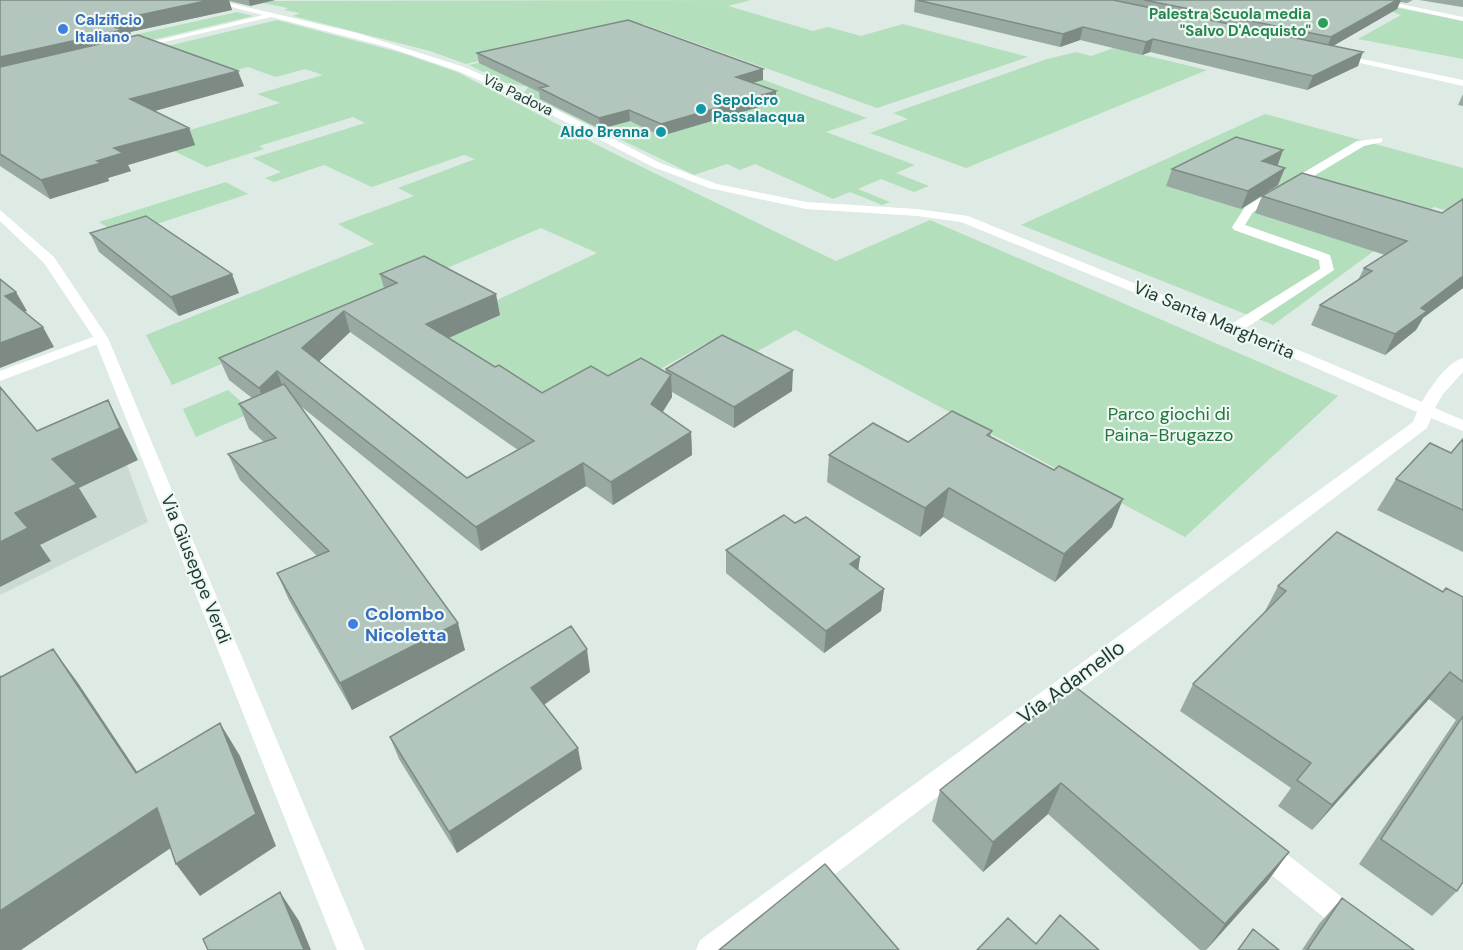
<svg xmlns="http://www.w3.org/2000/svg" width="1463" height="950" font-family="'DM Sans',sans-serif">
<style>
.built{fill:#cbdbd3}
.green{fill:#b3dfbd}
.lines{fill:none;stroke-linecap:round;stroke-linejoin:round}
.service{fill:#fff;fill-rule:evenodd}
.minor{fill:#fff;fill-rule:evenodd}
.wall{fill:#99aaa3;fill-rule:evenodd}
.shaded-wall{fill:#7d8b84}
.building{fill:#b2c6bd;stroke:#7d8b84;stroke-width:1.5;fill-rule:evenodd}
.leisure-dot{fill:#2e9e5b;stroke:#eef7f2;stroke-width:2}
.shop-dot{fill:#3f7fe0;stroke:#eef7f2;stroke-width:2}
.culture-dot{fill:#0f9aa8;stroke:#eef7f2;stroke-width:2}
.labels{text-anchor:middle;dominant-baseline:central;stroke-width:4.5;stroke-linejoin:round;paint-order:stroke}
.far-leisure-label{font-size:15px;font-weight:bold;fill:#27864d;stroke:#eef7f2;text-anchor:end}
.far-shop-label{font-size:15px;font-weight:bold;fill:#366cbe;stroke:#eef7f2;text-anchor:start}
.far-street-label{font-size:15px;fill:#1d3b32;stroke:#eef7f2}
.far-culture-label{font-size:15px;font-weight:bold;fill:#0d838f;stroke:#eef7f2;text-anchor:start}
.street-label{font-size:18px;fill:#1d3b32;stroke:#eef7f2}
.park-label{font-size:18px;fill:#247640;stroke:#eef7f2}
.shop-label{font-size:18px;font-weight:bold;fill:#366cbe;stroke:#eef7f2;text-anchor:start}
.near-street-label{font-size:21px;fill:#1d3b32;stroke:#eef7f2}
</style>
<rect width="100%" height="100%" fill="#ddebe4"/>
<path class="built" d="M120,446l28,76 -148,73v-103z"/>
<path class="green" d="M751,0l-23,6 85,25 15,-4 33,9 42,-12 125,33 -151,51 -234,-84 -177,40 -36,-13 -137,-35 7,-3 -16,-3 4,-2 -35,-7z
M1359,0l104,21v38l-105,-20 43,-24z
M237,12l16,4 -253,60v-8l27,-9z
M277,20l125,33 55,19 152,79 227,110 94,-41 408,176 -153,141 -390,-207 -53,30 -35,-17 -97,54 -89,30 -102,-90 178,-84 -56,-25 -369,157 -26,-50 228,-91 -36,-20 76,-28 -16,-8 77,-29 -11,-4 -92,32 -48,-22 -50,17 -9,-4 16,-6 -28,-14 112,-35 -12,-6 -94,29 5,3 -57,18 -33,-16 -1,-16 107,-32 -23,-9 66,-19 -18,-6 -29,8 -28,-10 -30,8 -101,-17z
M628,30l239,88 -41,14 89,33 -19,8 33,13 -15,6 -33,-13 -23,10 32,13 -8,3 -32,-13 -17,7 -78,-35 -15,6 -13,-6 -33,11 -170,-82 4,-6 -22,-4 -37,-18z
M1114,48l93,22 -241,98 -96,-35 38,-14 -15,-6 154,-54 29,-7 15,4z
M1265,114l198,54v47l-29,-8 -161,118 -252,-100z
M226,182l22,12 -128,42 -21,-14z
M228,390l25,22 -57,25 -13,-28z"/>
<g class="lines">
<path class="service" d="M101,334l7,4 -2,3 -106,40v-10z"/>
<path class="minor" d="M204,0h13l140,33 107,34 62,27 134,69 57,21 89,18 111,7 51,7 265,107 87,-54 -1,-9 -85,-30 -2,-3 13,-20 112,-66 25,-3v4l-18,4 -111,66 -8,13 85,30 4,15 -88,58 176,74c8,-14 25,-40 41,-44v14l-20,22 -8,14 28,12v11l-32,-13 -4,10 -693,522h-38l4,-10 713,-518 4,-10 -156,-68 -300,-122 -44,-6 -111,-7 -97,-21 -56,-21 -134,-69 -61,-27 -71,-24 -116,-30 -137,32 -4,-2 133,-32z
M1367,0h14l82,17v4z
M1333,53l130,27v6l-130,-29z
M0,210l54,47 54,81 257,612h-28l-243,-612 -50,-75 -44,-42z
M1261,837l9,4 127,99 4,10h-37l-112,-91 -4,-9 4,-9z"/>
</g>
<path class="wall" d="M0,0h275l-25,6 -21,-5 3,9 -102,22 1,2 -6,2v2l119,48 -90,25 35,17 6,17 -67,20 3,6 -23,7 1,3 -59,18 -50,-33z
M915,0h498l-6,3 -7,-1 -3,7 -64,37 25,20 -51,24 -157,-38 -8,3 -62,-15 -20,7 -146,-35z
M1419,0h44v7h-1z
M477,53l286,16v11l-10,3 23,8v11l-115,34 -31,-15 -30,8 -60,-30 -1,-7 -60,-29z
M1463,94v12l-5,-1z
M1283,150l-6,16 1,19 -37,24 -75,-23 6,-17z
M1262,196l180,17 21,-14v89l-40,30 -7,12 -31,25 -74,-30 9,-20 38,-25 6,-12 21,-13 -130,-42z
M90,233l149,60 -60,23 -80,-64z
M380,274l120,41 -51,23 46,29 47,26 66,-17 58,-4v-3l126,22 -58,37 -62,-36v5l-9,15 28,20 1,23 -79,50 -27,-19 -105,65 -183,-147 167,246 -113,60 -63,-110 -12,-27 40,-17 -77,-76 -12,-26 36,-12 -15,-13 -10,-25 13,-6 -23,-18 -10,-22 165,-70zM350,332l168,118 -51,28 -148,-117z
M992,431l-2,6 64,33 58,57 -57,55 -112,-65 -23,20 -93,-55 2,-27 79,-13z
M1463,439v113l-86,-42 19,-31 55,-26z
M795,523l65,34 -2,13 26,19 -3,22 -57,42 -98,-80v-23z
M1278,586l165,6 20,5v285l-6,9 -25,25 -73,-52 97,-144 -27,-21 -117,131 -34,-24 13,-18 -111,-77 13,-27 71,-71z
M590,672l-46,33 38,64 -125,84 -58,-94 -9,-22z
M1073,685l216,167 -22,30 -61,68h-6l-152,-136 -65,58 -51,-51 8,-31z
M1342,898l72,52h-112l17,-26z"/>
<path class="shaded-wall" d="M210,0h19l3,10 -102,22 1,2 -6,2 3,8 -128,30v-17l107,-33 14,-5z
M249,0h26l-25,6z
M1397,0h4l-4,9 -71,41 5,-13z
M1083,27l-3,13 -20,7 3,-13z
M1153,39l-3,13 -8,3 4,-13z
M1363,52l-5,14 -51,24 6,-14z
M763,69v11l-27,7v-10z
M238,71l6,15 -107,30 -7,-17z
M776,91v11l-115,34v-12z
M629,110l1,11 -30,8 -1,-11z
M189,128l6,17 -67,20 3,6 -23,7 1,3 -59,18 -9,-19 56,-19 17,-13z
M1283,150l-6,17 -15,-6z
M1285,168l-7,17 -37,24 7,-18z
M232,274l7,19 -60,23 -8,-19z
M1463,276v12l-40,30 -7,12 -31,25 10,-21 26,-26z
M16,292l11,19 -11,4 -11,-19z
M496,294l4,21 -68,30 -6,-21z
M344,311l6,21 -40,38 -8,-22z
M43,327l11,20 -54,21v-25z
M793,370l-1,21 -58,37v-21z
M277,371l8,22 -18,17 -8,-22z
M671,375l1,22 -19,29 -2,-22z
M108,400l30,60 -59,28 18,29 -57,28 11,16 -51,26v-45l15,-29 37,-54z
M691,432l1,23 -79,50 -2,-23z
M583,463l3,23 -105,65 -5,-24z
M949,488l-6,29 -23,20 5,-29z
M1123,499l-11,28 -57,55 9,-28z
M860,557l-3,22 -7,-15z
M884,589l-3,22 -57,42 2,-22z
M458,623l7,27 -113,60 -12,-27z
M53,649l25,34 82,123 -24,-33z
M587,649l3,23 -54,38 -5,-22z
M1450,672l-21,27 -117,131 20,-25z
M220,723l20,33 36,90 -76,50 -24,-32z
M578,748l4,21 -125,84 -8,-21z
M1061,783l-13,31 -65,58 10,-30z
M157,808l24,33 -160,109h-21v-39z
M1289,852l-22,30 -61,68 19,-26z
M280,892l19,29 12,29h-7z"/>
<path class="building" d="M0,0h210l-89,19 5,1 -19,4 15,6 -122,27z
M917,0h196l250,52 -50,24 -160,-37 -7,3 -63,-15 -20,7z
M1144,0h253l-66,37z
M628,20l135,49 -27,8 40,14 -115,33 -32,-14 -30,8 -60,-30 9,-2 -71,-33z
M138,35l100,36 -108,28 59,29 -75,20 9,5 -26,8 4,2 -60,17 -41,-26v-87z
M1236,137l47,13 -21,11 23,7 -37,23 -76,-22z
M1302,173l140,40 21,-14v77l-42,32 6,3 -32,23 -75,-29 52,-34 -8,-3 43,-27 -145,-45z
M146,216l86,58 -61,23 -81,-64z
M424,256l72,38 -70,30 69,43 4,-2 43,28 49,-27 17,10 33,-18 30,17 -20,29 40,28 -80,50 -28,-19 -107,64 -199,-156 -18,17 -40,-30 178,-75 -17,-9zM344,311l190,130 -67,37 -165,-130z
M0,279l16,13 -11,4 38,31 -43,16z
M722,335l71,35 -59,37 -68,-38z
M284,384l174,239 -118,60 -63,-110 52,-22 -101,-97 48,-16 -37,-34z
M0,387l37,44 71,-31 12,28 -68,31 25,25 -62,29 13,15 -28,14z
M952,411l40,20 -5,4 67,35 5,-4 64,33 -59,55 -115,-66 -24,20 -96,-53 44,-32 35,19z
M1463,439v71l-67,-31 34,-36 21,10z
M784,515l11,8 11,-6 54,40 -10,7 34,25 -58,42 -100,-81z
M1337,532l106,60 3,-4 17,9v85l-13,-10 -118,133 -35,-25 14,-17 -118,-79 93,-93 -8,-5z
M571,626l16,23 -56,39 47,60 -129,84 -59,-95z
M53,649l83,124 84,-50 36,91 -80,50 -19,-56 -157,103v-235l1,1z
M1073,685l216,167 -64,72 -164,-141 -68,59 -53,-52z
M1463,716v166l-6,9 -76,-52z
M825,864l74,86h-180z
M280,892l24,58h-96l-5,-11z
M1342,898l72,52h-107z
M1060,915l39,35h-122l31,-32 28,26z
M1253,929l26,21h-41z"/>
<circle class="leisure-dot" cx="1323" cy="23" r="6"/>
<g class="shop-dot">
<circle cx="63" cy="29" r="6"/>
<circle cx="353" cy="624" r="6"/>
</g>
<g class="culture-dot">
<circle cx="701" cy="109" r="6"/>
<circle cx="661" cy="132" r="6"/>
</g>
<g class="labels">
<g class="far-leisure-label">
<text x="1311" y="14">Palestra Scuola media<tspan x="1311" dy="17">"Salvo D'Acquisto"</tspan></text>
</g>
<g class="far-shop-label">
<text x="75" y="20">Calzificio<tspan x="75" dy="17">Italiano</tspan></text>
</g>
<g class="far-street-label">
<text transform="translate(518 95) rotate(26)">Via Padova</text>
</g>
<g class="far-culture-label">
<text x="713" y="100">Sepolcro<tspan x="713" dy="17">Passalacqua</tspan></text>
<text x="649" y="132" text-anchor="end">Aldo Brenna</text>
</g>
<g class="street-label">
<text transform="translate(1214 320) rotate(23)">Via Santa Margherita</text>
<text transform="translate(196 569) rotate(68)">Via Giuseppe Verdi</text>
</g>
<g class="park-label">
<text x="1169" y="414">Parco giochi di<tspan x="1169" dy="21">Paina-Brugazzo</tspan></text>
</g>
<g class="shop-label">
<text x="365" y="614">Colombo<tspan x="365" dy="21">Nicoletta</tspan></text>
</g>
<g class="near-street-label">
<text transform="translate(1071 682) rotate(-36)">Via Adamello</text>
</g>
</g>
</svg>
